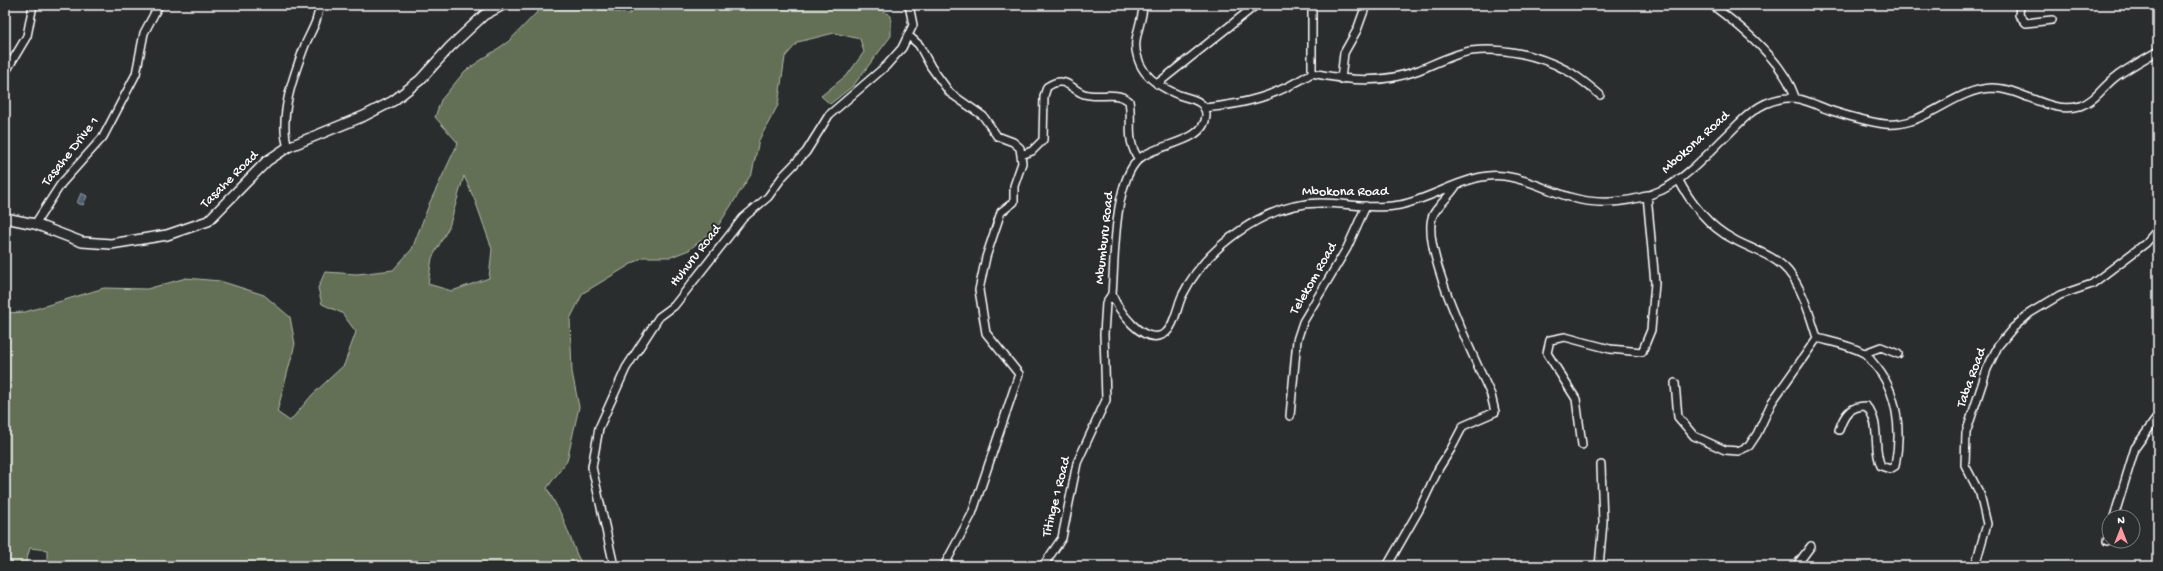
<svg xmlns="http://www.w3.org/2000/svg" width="2163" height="571" font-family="'Gochi Hand',sans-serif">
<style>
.green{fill:#646f56;stroke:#b2b7aa;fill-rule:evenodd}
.water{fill:#4e5f70;stroke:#959fa9}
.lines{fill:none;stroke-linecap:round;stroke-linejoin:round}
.minor-casing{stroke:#fff;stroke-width:10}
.tertiary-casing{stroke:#fff;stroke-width:12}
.minor{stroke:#2a2d2e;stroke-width:7}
.tertiary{stroke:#2a2d2e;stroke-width:9}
.labels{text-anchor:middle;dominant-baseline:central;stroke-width:4;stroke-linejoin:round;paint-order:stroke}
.street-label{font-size:14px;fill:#fff;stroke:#2a2d2e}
</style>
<rect width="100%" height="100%" fill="#2a2d2e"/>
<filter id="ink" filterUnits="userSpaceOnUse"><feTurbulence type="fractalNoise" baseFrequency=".025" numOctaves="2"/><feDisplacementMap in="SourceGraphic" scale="8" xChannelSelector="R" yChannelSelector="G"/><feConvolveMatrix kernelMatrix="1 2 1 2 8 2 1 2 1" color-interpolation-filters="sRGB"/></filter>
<g filter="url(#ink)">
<path class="green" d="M544,5h43l6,3 37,6 2,-9h243l16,11v20l-38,50 -23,18 -9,-8 27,-22 16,-22 -4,-13 -26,-6 -36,9 -13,15 -7,48 -19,35 -7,33 -34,53 -29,24 -18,7h-28l-60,36 -13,26 2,53 7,35 -12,54 -20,27 15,28 15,39 6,11h-536v-16l-17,-2 -5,18h-20v-253l20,-1 79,-24 43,1 39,-11 34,3 44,14 26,22 5,27 -18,68 13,9 22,-26 32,-30 12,-33 -14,-19 -20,-9 -4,-16 7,-16 32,2 36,-4 19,-21 18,-47 28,-59 -23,-26 6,-17 24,-29 44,-30zM464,176l12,27 16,46 -3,29 -37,13 -24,-7 4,-26 17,-31z"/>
<path class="water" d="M81,193l6,3 -4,9 -6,-2z"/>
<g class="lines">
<g class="minor-casing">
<path id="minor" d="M1143,5c0,17 -11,33 -6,50 3,13 10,22 21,29 6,4 14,8 21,11 11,4 27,5 27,20 -1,29 -50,28 -67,44 -26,23 -24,101 -27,135 5,15 31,52 52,40 10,-6 13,-27 18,-38 24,-49 83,-93 139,-93 26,0 53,7 79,2 35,-7 68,-33 104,-29 25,3 46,16 69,22 29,8 62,4 89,-8 22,-11 43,-33 60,-50 19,-18 32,-36 58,-41 20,-4 34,6 52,12 16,5 36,11 53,13 40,4 68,-35 107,-36 30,0 58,27 88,18 17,-6 23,-20 37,-30 13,-9 27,-17 41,-25
M1712,5c30,22 71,56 83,92
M2020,5l-1,10 7,8 26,-3
M909,36l10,9 12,22 19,26 33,23 14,20 16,6 7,6 2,15 -8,23v16l-13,10 -15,45 -7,33 7,43 33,41 -47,140 -28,52
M5,73l22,-37 6,-31
M1312,73v-68
M1341,79l3,-26 13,-23 9,-25
M1157,84l99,-79
M1204,108c42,-4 72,-12 108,-35 38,8 70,11 107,-3 15,-6 37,-17 52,-19 31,-4 67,4 95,19 12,6 23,16 34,25
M288,147c-10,-30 6,-73 17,-102 6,-14 14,-25 14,-40
M1021,155l11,-4 11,-11 1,-44 3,-9c3,-2 8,-5 12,-5 9,-1 16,9 25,12 16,5 31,-4 45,7 4,21 -4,40 10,58
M1678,179c12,23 31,48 55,60 19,11 40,15 55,32 15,18 22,45 29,67
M35,224l26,-40 42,-47 33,-63 8,-41 15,-28
M1817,338c15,4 33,7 47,15 4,2 7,8 10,11 24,27 28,68 21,102l-5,3 -9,-3c-9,-19 1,-43 -15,-60 -16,0 -22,9 -27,24
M1865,353l16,-6 17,7
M1675,383l3,34 16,19 31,14 13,1 11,-5 8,-12 15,-32 45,-64
M1290,416l7,-76 6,-18 44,-74 19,-42
M1582,445l-6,-46 -29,-46 3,-13 15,-3 45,12 32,3 9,-22 4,-47 -8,-88
M2114,517l21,-69 23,-32
M2107,541l2,-7
M614,566l-22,-99 7,-39 27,-60 33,-51 15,-11 69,-88 25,-21 15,-21 23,-24 23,-37 57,-49 16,-18 11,-23 -4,-20
M1043,566l19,-28 15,-75 29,-63 -2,-66 2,-31 6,-9
M1387,566l32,-56 20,-42 12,-19 12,-23 32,-14 -4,-17c-15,-34 -72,-148 -58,-180 5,-10 17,-19 23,-29
M1599,566l4,-44 -2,-57
M1796,566l15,-20
M1975,566l12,-42 -7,-30 -15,-29 1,-32 21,-64 11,-23 15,-18 17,-15 30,-18 32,-11 54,-41 12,-14"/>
</g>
<g class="tertiary-casing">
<path id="tertiary" d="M5,218l30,6 47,18 29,2 56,-9 41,-14 59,-60 21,-14 76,-31 29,-15 27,-21 30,-33 34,-32 19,-10"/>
</g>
<use href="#minor" class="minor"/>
<use href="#tertiary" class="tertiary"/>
</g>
</g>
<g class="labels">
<g class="street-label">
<text transform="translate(1696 143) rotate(-42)">Mbokona Road</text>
<text transform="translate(71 152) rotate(-52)">Tasahe Drive 1</text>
<text transform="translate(230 180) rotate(-45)">Tasahe Road</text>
<text x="1345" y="192">Mbokona Road</text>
<text transform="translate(1105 238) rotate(-84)">Mbumburu Road</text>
<text transform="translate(696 256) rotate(-52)">Huhuru Road</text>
<text transform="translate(1314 279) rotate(-60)">Telekom Road</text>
<text transform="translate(1972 378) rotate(-70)">Taba Road</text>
<text transform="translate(1057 497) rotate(-76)">Titinge 1 Road</text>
</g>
</g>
<rect width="2163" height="571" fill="none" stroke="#2a2d2e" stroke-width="20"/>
<rect x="10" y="10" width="2143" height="551" fill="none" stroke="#fff" stroke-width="1.5" filter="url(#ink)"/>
<g transform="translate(2121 529)"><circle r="19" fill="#2a2d2e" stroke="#7f8182"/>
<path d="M0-3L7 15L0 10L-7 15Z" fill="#ff9aa2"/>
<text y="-6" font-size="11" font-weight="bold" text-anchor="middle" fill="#ffffff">N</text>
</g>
</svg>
